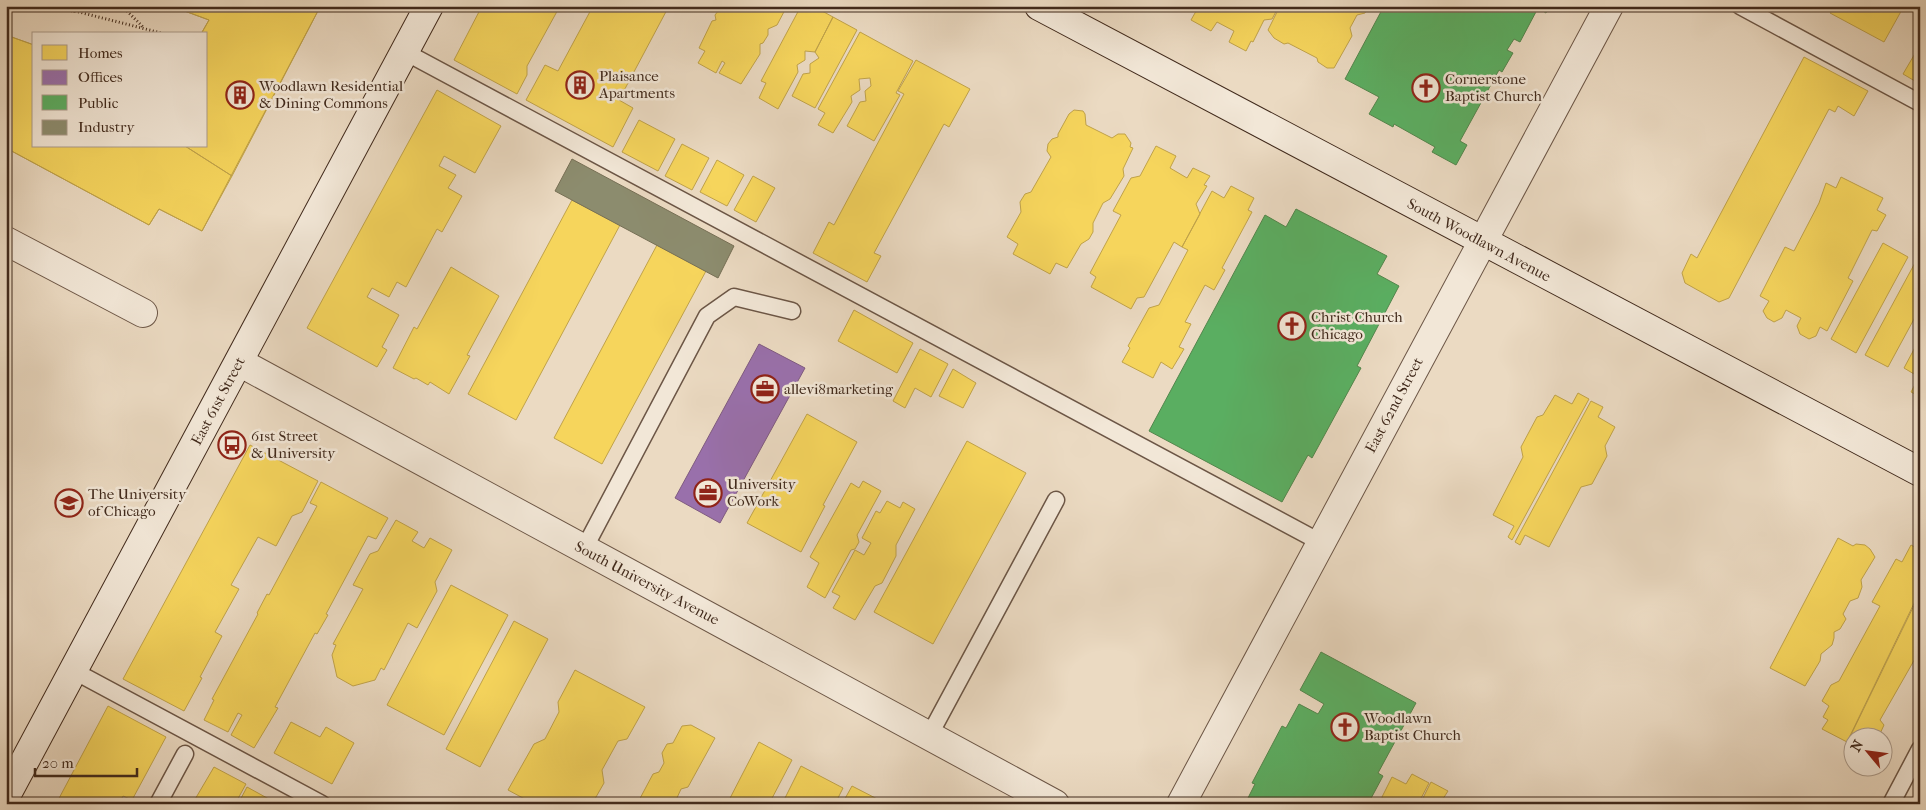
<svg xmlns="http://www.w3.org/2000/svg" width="1926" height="810" font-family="'IM FELL French Canon',serif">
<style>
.homes{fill:#f6d55c;stroke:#c0a249}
.offices{fill:#9970ab;stroke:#7f5b80}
.public{fill:#5aae61;stroke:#52864c}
.industry{fill:#8c8c6e;stroke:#766f55}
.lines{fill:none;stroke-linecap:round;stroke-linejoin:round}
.lane-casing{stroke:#6c5646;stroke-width:19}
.street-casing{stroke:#6c5646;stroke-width:30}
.secondary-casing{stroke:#412a1c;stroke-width:30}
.path{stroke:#412a1c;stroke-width:3;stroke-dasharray:1 2.5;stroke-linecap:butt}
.lane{stroke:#f2e7d7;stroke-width:16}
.street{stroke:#f2e7d7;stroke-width:28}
.secondary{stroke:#f2e7d7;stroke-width:28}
.labels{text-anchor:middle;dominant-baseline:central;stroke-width:5;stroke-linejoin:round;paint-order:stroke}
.poi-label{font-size:15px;fill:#412a1c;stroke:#f2e7d7;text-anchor:start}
.street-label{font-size:15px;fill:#412a1c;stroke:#f2e7d7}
</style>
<rect width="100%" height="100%" fill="#ebdac2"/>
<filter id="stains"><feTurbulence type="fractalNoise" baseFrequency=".004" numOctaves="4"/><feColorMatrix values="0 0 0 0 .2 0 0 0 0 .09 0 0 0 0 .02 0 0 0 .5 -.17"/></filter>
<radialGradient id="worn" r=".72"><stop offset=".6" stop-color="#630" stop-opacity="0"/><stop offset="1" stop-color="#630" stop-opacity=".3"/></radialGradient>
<path class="homes" d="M171,6l149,1 -118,224 -43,-22 -10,16 -143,-77v-113l28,10v101h172v-112h-5l8,-14z
M171,6l149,1 -88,169 -47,-30h21v-112h-5l8,-14z
M482,6h78l-33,60v9l-10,19 -63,-34z
M593,6h76l-50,94 14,8 -20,39 -87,-47 19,-35 13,6z
M722,6h65l-10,19 -9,4v6l-5,8 -3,1v10l-19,30 -22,-11 6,-10 -3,-2 -6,12 -18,-10 7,-12 -6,-3 13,-27 4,-1 -1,-5z
M801,6h12l20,11 -18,35 -10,-1v9l-8,5 1,7 -20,37 -19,-11 7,-15 -5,-2z
M1199,6h80l-7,13 -8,1 -11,22 -2,-1 -5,10 -17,-9 5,-11 -17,-9 -6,9 -20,-11z
M1280,6h89l-4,7 -8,2 -7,13 2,8 -18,32h-7l-9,-6 -1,-4 -29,-15 -4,1 -10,-6 -6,-8z
M1834,6h70l-20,36 -54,-29z
M833,17l24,13 -42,78 -23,-12 11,-22 7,-1v-9l9,-6 -4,-6z
M860,32l53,29 -17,32 4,2 -26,46 -27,-15 13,-24 6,-1 -1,-10 6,-5 -1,-8 -11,1 1,11 -9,6 1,6 -19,31 -15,-8 7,-12 -7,-4z
M6,35l28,10v101h151l47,30 -30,55 -43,-22 -10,16 -143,-77z
M1920,45v39l-17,-10z
M1804,57l64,34 -14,25 -16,-10 -3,6 -6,-3 -100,189 -10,4 -34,-19 -3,-10 9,-19 6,4z
M916,60l54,29 -21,38 -5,-3 -70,129 7,3 -14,26 -54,-29 16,-31 5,3 70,-131 -6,-3z
M437,90l64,36 -26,47 -31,-17 -5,10 17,9 -8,13 14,8 -20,36 -5,-3 -31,58 -9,-5 -8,15 -17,-9 -5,9 32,18 -17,32 5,3 -10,17 -70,-39z
M1074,110l9,1 2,3 1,11 26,13 6,-4h7l6,9 -1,4 3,1 -10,21 1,7 -14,23 -7,4 -10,20v9l-4,7 -8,5 -14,24 -11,-5 -6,11 -37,-20 5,-10 -11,-7 14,-25 -1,-10 5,-8 6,-2 20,-35 -4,-6 1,-7 4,-5 6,-2v-3l11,-20z
M639,120l36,19 -17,32 -36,-19z
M682,144l27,14 -17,32 -27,-14z
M1156,146l20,10 -6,12 17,10 6,-10 17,8 -6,9 3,1 -11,18 4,10 -18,33 -8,-5 -30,55 -7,1 -6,11 -40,-22 5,-10 -6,-4 31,-58 -8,-4 18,-33 9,-2z
M717,160l27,15 -17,31 -27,-14z
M753,176l22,12 -19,34 -22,-12z
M1841,177l42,21 -6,12 9,5 -9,16 -5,-1 -24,48 5,3 -26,50 -7,-4 -4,9 -7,3 -9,-5 -3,-8 4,-8 -15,-8 -4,8 -8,4 -7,-4 -4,-7 6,-10 -9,-5 25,-49 9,4 25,-48 7,-20 10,5z
M1231,186l23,12 -6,12 4,2 -30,56 3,2 -11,20 -9,-5 -20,37 6,2 -12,23 5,2 -12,20 -11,-7 -8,16 -31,-16 8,-14 -2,-2 21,-38 10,-3 29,-55 -6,-3 30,-56 12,7z
M572,200l48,25 -104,195 -48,-26z
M1883,243l25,14 -52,96 -25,-14z
M657,245l49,26 -104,193 -48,-26z
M1916,261l4,3v44l-32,59 -23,-12z
M451,267l48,29 -32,59 3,1 -21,38 -19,-12 -2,3 -12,-7 -2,1 -21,-11 21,-41 3,2z
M854,310l59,33 -16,30 -59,-32z
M1920,338v59l-9,-5 8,-15 -15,-9z
M920,349l28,15 -17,33 -16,-9 -10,20 -12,-7z
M953,369l23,14 -13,25 -24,-12z
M1578,393l11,6 -77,141 -4,-3 6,-11 -21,-11 30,-58 -2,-10 16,-30 6,-2 12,-20 17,9z
M1591,401l12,6 -5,10 17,10 -10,19 2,10 -15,28 -11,3 -32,60 -24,-12 -5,10 -5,-3z
M807,414l50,28 -34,63 2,1 -24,46 -54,-29z
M967,441l59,32 -93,171 -59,-32z
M250,445l68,36 -16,31 -10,4 -16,30 -18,-9 -27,48 8,4 -24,43 7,4 -22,41 2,1 -18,33 -61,-32z
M863,481l18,10 -24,44 2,7 -4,7 -4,1 -26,48 -18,-11 12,-24 -9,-6 41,-74 8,5z
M321,482l67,36 -12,21 -8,-3 -42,78 2,1 -11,19 -2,-1 -40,74 3,1 -24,40 -23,-13 11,-20 -4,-2 -10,19 -24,-12 10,-20 -2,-1 46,-85 -1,-1 10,-19 2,1 48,-89 -7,-3z
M887,501l13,7 3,-6 12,7 -19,36v11l-14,27 -7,3 -20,34 -22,-12 7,-12 -8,-4 23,-42 9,5 7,-12 -9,-5 14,-27 4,2z
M396,520l22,12 -6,9 12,7 6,-10 22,12 -17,32 2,9 -20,37 -9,-5 -24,47 -3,-2 -6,12 -22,6 -16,-9 -5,-22 4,-10 -3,-1 30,-55 -10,-4 17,-31 8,-3z
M1838,538l15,8 3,-2 9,1 5,4 5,8 -14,23 1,7 -4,11 -8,3 -7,13 3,5 -6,10 -6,3v6l-2,7 -11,9 -1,7 -15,25 -35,-18z
M1911,545l9,5v41l-73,151 -25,-13 6,-9 -5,-3 6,-11 -7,-5 9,-16 8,-4 41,-75 -8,-4 24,-43 6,3z
M451,585l57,30 -64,120 -57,-30z
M1920,593v57l-40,70 4,5 -6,13h-24v6l-6,-3z
M514,621l34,18 -68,128 -34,-18z
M575,670l70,37 -18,32 -9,2 -16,29 2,13 -12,21h-58l-26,-14 26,-46 11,-5 14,-27 -1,-10z
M108,706l58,31 -34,63 -9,-4 -4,8h-63z
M291,722l29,15 6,-10 28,16 -22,41 -58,-31z
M691,725l24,13 -27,49 -7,2 -5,11v4h-39l16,-30 6,-2 5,-9 -2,-10 5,-9 6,-1 9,-17z
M759,742l33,18 -23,44h-42z
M801,766l42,22 -8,16h-53z
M214,767l32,17 -11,20h-36l-5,-3z
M1412,774l17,9 -11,21h-35l-1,-7 10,-20 14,7z
M1431,782l17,9 -7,11 3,2h-24z
M852,786l35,18h-45z
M247,787l31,17h-40z"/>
<path class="offices" d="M759,344l46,24 -85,155 -45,-25z"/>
<path class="public" d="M1384,6h166l-4,7 -8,-5 -18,34 -6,-3 -7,11 6,3 -11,19 -3,-2 -39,71 7,4 -11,20 -24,-13 3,-5 -41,-23 -1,3 -24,-13 10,-17 -34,-18z
M1296,209l91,47 -10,18 22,12 -42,80 4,2 -49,90 -4,-3 -26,47 -133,-71 116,-216 21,12z
M1321,652l95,51 -38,70 5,3 -15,28h-123l10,-20 -3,-1 30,-57 4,2 13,-24 19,10 6,-10 -24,-14z"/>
<path class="industry" d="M572,159l162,87 -16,32 -163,-87z"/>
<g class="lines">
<g class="lane-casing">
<path id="lane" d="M1740,6l180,97
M405,52l915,490
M584,549l123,-233 27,-19 58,14
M74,671l248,133
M929,736l127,-236
M158,804l27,-50
M1891,804l29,-55"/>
</g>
<g class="street-casing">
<path id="street" d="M6,241l137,72
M239,362l816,442
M1181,804l428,-798"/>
</g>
<g class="secondary-casing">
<path id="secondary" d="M1039,6l881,466
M6,796l423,-790"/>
</g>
<path class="path" d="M40,6l39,6 86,22
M122,6l22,22
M73,12l6,-6"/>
<use href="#lane" class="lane"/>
<use href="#street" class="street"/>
<use href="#secondary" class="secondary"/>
</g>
<defs>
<g id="building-ring" transform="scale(1.4375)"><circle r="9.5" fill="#f2e7d7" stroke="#8f2418" stroke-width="1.5"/><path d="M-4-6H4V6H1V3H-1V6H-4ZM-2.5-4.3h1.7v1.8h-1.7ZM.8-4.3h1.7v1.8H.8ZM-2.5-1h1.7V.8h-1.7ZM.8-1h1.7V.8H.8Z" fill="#8f2418"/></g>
<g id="church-ring" transform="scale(1.4375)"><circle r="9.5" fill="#f2e7d7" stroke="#8f2418" stroke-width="1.5"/><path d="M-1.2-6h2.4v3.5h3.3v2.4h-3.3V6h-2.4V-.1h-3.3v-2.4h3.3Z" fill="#8f2418"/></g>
<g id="office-ring" transform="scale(1.4375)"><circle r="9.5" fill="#f2e7d7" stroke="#8f2418" stroke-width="1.5"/><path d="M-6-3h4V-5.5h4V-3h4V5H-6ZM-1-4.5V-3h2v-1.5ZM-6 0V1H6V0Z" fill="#8f2418"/></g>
<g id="bus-ring" transform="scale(1.4375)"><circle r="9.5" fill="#f2e7d7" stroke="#8f2418" stroke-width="1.5"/><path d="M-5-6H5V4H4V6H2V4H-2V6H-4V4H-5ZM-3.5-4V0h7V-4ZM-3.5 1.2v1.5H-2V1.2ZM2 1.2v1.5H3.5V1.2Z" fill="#8f2418"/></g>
<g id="university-ring" transform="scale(1.4375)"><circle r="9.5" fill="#f2e7d7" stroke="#8f2418" stroke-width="1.5"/><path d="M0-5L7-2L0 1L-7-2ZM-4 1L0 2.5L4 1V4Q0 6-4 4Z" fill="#8f2418"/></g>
</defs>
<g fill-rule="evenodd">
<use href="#building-ring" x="580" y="85"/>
<use href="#church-ring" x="1426" y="88"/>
<use href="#building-ring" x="240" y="95"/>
<use href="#church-ring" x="1292" y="326"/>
<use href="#office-ring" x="765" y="389"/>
<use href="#bus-ring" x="232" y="445"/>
<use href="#office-ring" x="708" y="493"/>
<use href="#university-ring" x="69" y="503"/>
<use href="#church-ring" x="1345" y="727"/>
</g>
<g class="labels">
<g class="poi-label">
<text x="599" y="76">Plaisance<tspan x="599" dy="17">Apartments</tspan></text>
<text x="1445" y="79">Cornerstone<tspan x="1445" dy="17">Baptist Church</tspan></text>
<text x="259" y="86">Woodlawn Residential<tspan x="259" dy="17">&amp; Dining Commons</tspan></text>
<text x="1311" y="317">Christ Church<tspan x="1311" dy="17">Chicago</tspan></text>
<text x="784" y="389">allevi8marketing</text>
<text x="251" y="436">61st Street<tspan x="251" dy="17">&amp; University</tspan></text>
<text x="727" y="484">University<tspan x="727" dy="17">CoWork</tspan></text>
<text x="88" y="494">The University<tspan x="88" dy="17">of Chicago</tspan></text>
<text x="1364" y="718">Woodlawn<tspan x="1364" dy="17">Baptist Church</tspan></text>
</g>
<g class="street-label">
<text transform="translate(1479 240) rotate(28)">South Woodlawn Avenue</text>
<text transform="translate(218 401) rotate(-62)">East 61st Street</text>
<text transform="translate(1394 405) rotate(-62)">East 62nd Street</text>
<text transform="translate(647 583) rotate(28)">South University Avenue</text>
</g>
</g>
<rect width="1926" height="810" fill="none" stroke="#ebdac2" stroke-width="25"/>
<rect x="8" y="8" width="1911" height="795" fill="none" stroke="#412a1c" stroke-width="2.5"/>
<rect x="12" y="12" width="1901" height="785" fill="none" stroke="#412a1c"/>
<rect x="32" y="32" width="175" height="115" fill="#f2e7d7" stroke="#ab9b8c"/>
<rect x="42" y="45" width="25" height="15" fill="#f6d55c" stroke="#ab9b8c"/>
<text x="78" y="58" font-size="15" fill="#412a1c">Homes</text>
<rect x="42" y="70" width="25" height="15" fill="#9970ab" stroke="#ab9b8c"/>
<text x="78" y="82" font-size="15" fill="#412a1c">Offices</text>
<rect x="42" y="95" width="25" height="15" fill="#5aae61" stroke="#ab9b8c"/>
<text x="78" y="108" font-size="15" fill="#412a1c">Public</text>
<rect x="42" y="120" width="25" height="15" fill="#8c8c6e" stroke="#ab9b8c"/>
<text x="78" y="132" font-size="15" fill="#412a1c">Industry</text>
<g transform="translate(1868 752) rotate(299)"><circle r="24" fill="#f2e7d7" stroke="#ab9b8c"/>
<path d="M0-4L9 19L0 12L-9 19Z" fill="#8f2418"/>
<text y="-8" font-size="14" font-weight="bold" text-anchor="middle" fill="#412a1c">N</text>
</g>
<path d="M35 768v8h102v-8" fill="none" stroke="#412a1c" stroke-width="2.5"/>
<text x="42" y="768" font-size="15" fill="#412a1c" stroke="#f2e7d7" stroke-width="4" paint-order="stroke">20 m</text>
<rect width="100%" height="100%" filter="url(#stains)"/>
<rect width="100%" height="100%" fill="url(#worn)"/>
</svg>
